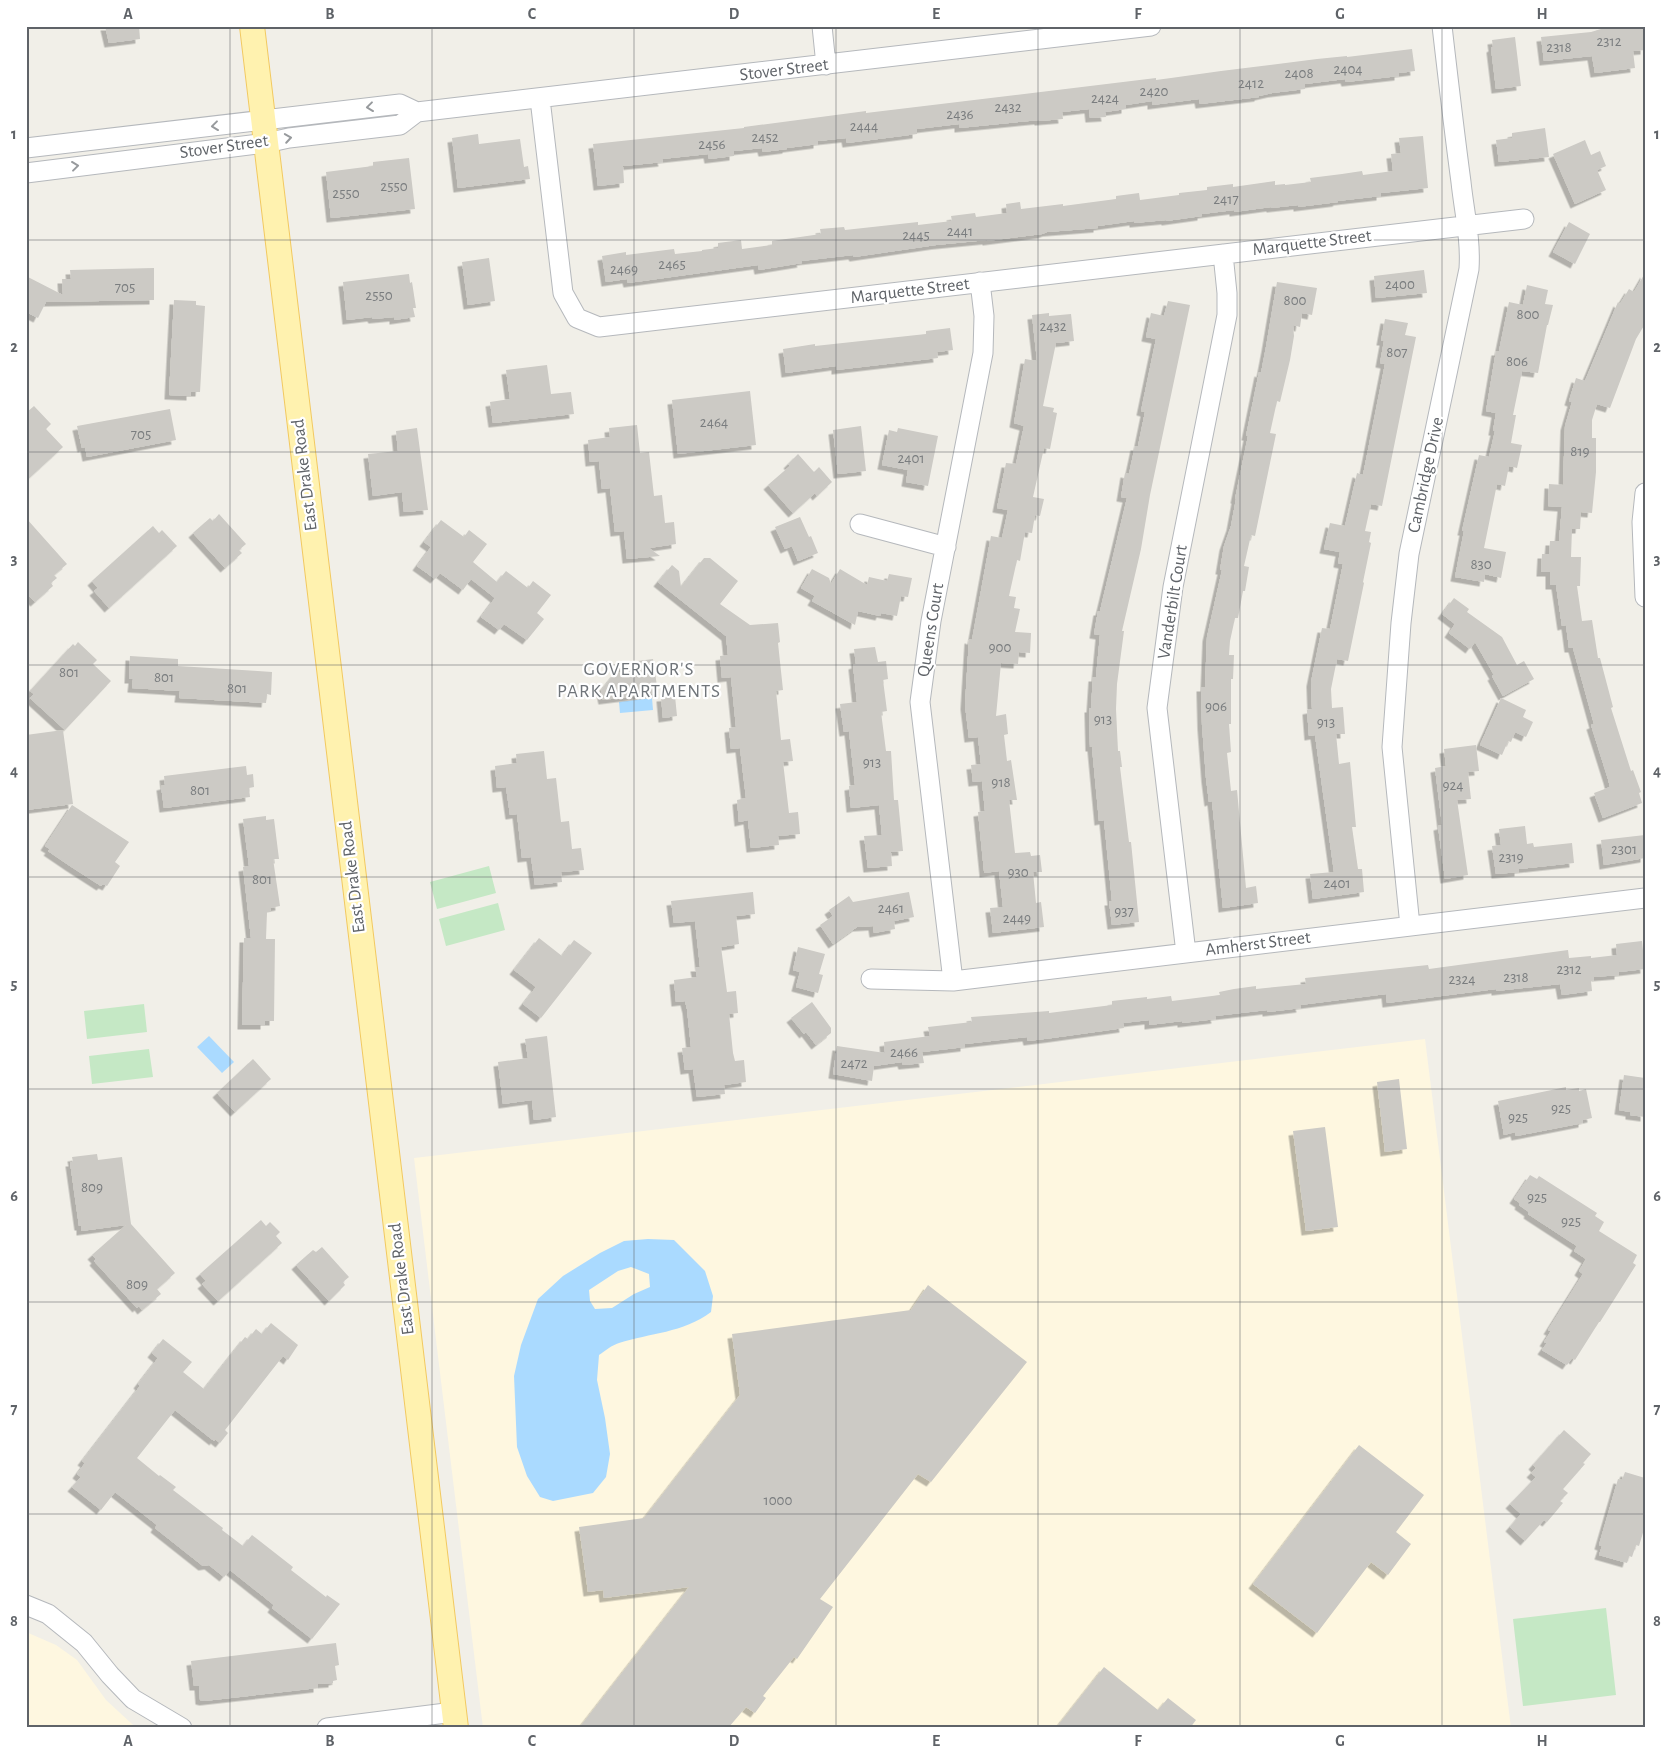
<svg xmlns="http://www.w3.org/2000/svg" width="1671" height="1754" font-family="'Alegreya Sans',sans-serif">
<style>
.commercial{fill:#fef7e0}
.green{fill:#c5e8c5}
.water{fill:#aadaff;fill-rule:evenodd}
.building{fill:#cccac5;filter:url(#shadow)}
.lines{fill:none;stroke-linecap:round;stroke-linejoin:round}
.minor-casing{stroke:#b5b8bc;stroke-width:21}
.major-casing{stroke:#f2c960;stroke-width:26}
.minor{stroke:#fff;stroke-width:19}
.major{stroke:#fff2af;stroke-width:24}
.oneway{stroke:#979a9d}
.grid{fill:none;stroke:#5f6368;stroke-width:1;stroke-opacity:0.55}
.labels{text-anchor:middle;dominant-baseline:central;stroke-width:4.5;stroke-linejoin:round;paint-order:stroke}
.number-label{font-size:15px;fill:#7a7d7f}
.street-label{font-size:18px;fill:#5f6368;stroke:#fff}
.neighbourhood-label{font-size:19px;letter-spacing:1px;fill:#70757a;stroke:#fff}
.neatline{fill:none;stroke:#5f6368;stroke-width:2}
.grid-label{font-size:16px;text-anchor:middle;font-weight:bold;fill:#5f6368}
</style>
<defs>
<filter id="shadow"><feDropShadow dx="-4.5" dy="4.5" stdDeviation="0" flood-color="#0004"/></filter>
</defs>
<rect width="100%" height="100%" fill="#f1efe8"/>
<path class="commercial" d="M1425,1039l86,689h-1028l-69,-570z
M26,1632l30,13 21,15 29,40 26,24 6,4h-112z"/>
<path class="green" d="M489,866l7,27 -59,16 -7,-27z
M498,903l7,27 -59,16 -7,-27z
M144,1004l3,28 -60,7 -3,-28z
M149,1049l4,28 -61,7 -3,-28z
M1606,1608l10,87 -93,11 -10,-87z"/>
<path class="water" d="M652,698l1,12 -33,3 -1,-11z
M209,1036l25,26 -12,11 -25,-26z
M648,1239l26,1 31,31 8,25 -2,16c-28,21 -61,21 -92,31 -7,2 -14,8 -20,12l-2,25 8,38 5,36 -4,23 -13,16 -40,8 -13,-4 -13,-21 -10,-29 -3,-71 7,-31 17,-46 25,-23 37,-23 24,-12zM631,1267l18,7 1,13 -16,7 -22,14 -17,1 -5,-8 -1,-11 29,-19z"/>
<path class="building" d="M105,26h34l1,13 -31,4z
M1601,26h44v24l-12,1 2,17 -40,5 -3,-17 -48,5 -3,-24 50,-5 10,-3z
M1515,37l6,49 -25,3 -5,-41 2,-1 -1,-7z
M1412,49l3,22 -16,2v3l-53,6 -1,-3 -40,5v5l-33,4 -13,3v1l-59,7 -1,-5 -47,6v-4l-26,4v4l-21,3 1,5 -16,1 -1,-9 -27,3 1,7 -24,2v-1l-80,8v-4l-42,5v5l-70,9 -1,-5 -28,3v3l-31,4v1l-24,3 -1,-4 -28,3v5l-25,3 -1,-5 -46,5 1,3 -40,4 1,17 -26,3 -5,-42 151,-16v-1l122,-16v2l290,-35v2l15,-2 50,-7 96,-12 30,-3v1z
M1545,128l4,29 -50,5 -3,-22 16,-2v-5z
M478,134l1,10 41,-5 4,28 4,-1 2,13 -72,9 -6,-50z
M1423,136l5,52 -47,5v3l-44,5 1,1 -40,5v-2l-27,3v-1l-37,5v-2l-32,4v2l-36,5v-1l-32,3v-2l-36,5v2l-51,4 -5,2 -55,7v-1l-51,5 -82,12 -1,-2 -52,6 1,2 -43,7 -1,-5 -130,18 -1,-4 -21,3 -4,-26 24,-4v3l48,-6 1,5 27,-3v-1l16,-2v-5l23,-3 1,9 30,-4v-4l49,-7 -1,-5 24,-2 1,3 73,-8v3l34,-4 -1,-5 24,-3 1,4 31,-4 -1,-9 14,-2 1,7 42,-5v2l53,-7v-3l23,-3 1,7 39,-5v-2l28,-3v-3l26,-3v3l42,-6v4l10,-1v1l26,-3 -1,-4 32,-4 20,-3 1,4 30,-4 -2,-17 10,-1 -2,-15z
M1585,140l6,15 9,-4 6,15 -9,4 9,20 -31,14 -22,-50z
M409,158l6,51 -84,9 -5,-46 47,-6v-4z
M1569,222l21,12 -15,30 -22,-12z
M489,258l6,43 -27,4 -6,-43z
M154,268v32l-108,2 -8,16 -12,-6v-36l37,19 -1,-16h9l-1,-9z
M1424,270l3,23 -51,5 -2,-22z
M1645,273v51l-9,15 -26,69 -13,-4 -5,16v18h4v34l-4,41 -11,-1 -1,17h-8l-1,28h10l-1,29h-3l5,35 10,-1 6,38h2l13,49 -2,1 20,63 2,-1 8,22 -2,1 3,10 -39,15 -9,-25 16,-6 -2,-8 -17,-54 3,-1 -21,-76h-4l-3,-23 -4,1 -6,-41h-6v-13h-9l1,-18h7l1,-13h9l3,-34 -14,-1 1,-22 14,1 2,-59 7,-24 -3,-1 7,-23 9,3 33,-79 2,2 9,-15 5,3z
M409,274l1,9 2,-1 4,26h-3l2,9 -21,3v-3l-21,2 -1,-2 -25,3 -4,-38z
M1277,282l40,6 -5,27 -10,-2 -2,14 -7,-2 1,11 -4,24 -10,42 -3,-1 -7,32 6,1 -21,102 -4,-1 -7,31 5,1 -4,24h-2l-5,27h-3l-5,23 -1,14h5l-1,24h-2v45h-2l2,28 -4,1 4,38 6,-1 9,98 10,-2 2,17 -35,5 -11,-107 -3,1 -3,-24 -4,-53 -1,-38h4l2,-50 15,-67h-2l4,-24 7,-20 5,-27h-1l13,-63h-2l13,-64 2,1 5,-26z
M1527,285l21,5 -3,14 8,1 -5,20h-1l-9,48 -16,-2 -9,44h3l-5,28 11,2 -5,23 -8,-2 -4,20 -8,-2 -13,64 22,4 -5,26 -16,-4 -1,8 -29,-5 9,-46h-2l17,-76 10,2 6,-26h-2l3,-18 -10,-2 10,-60h3l10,-49 14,3z
M174,300l22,1v4l9,1 -5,86h-9v4l-22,-1z
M1168,301l22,4 -40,190 -9,54 -19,82h2l-7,53 -1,25 2,42h2l2,16h-2l9,75h2l8,80 -27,3 -3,-24h3l-8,-81 -5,1 -7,-74h-2l-1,-39h2l2,-31h3l4,-42 -6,-1 4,-23h2l27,-113 -6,-1 4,-24 4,1 6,-28h3l7,-34 -4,-1 15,-72 -10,-2 5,-24 13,3z
M1049,313v3l22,-2 3,27 -18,2 -13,63 11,2 -1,4 4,1 -7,36 -6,-1 -11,49 11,2 -4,17 -5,-1 -3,18 -7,-1 -5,29 -3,-1 -8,36 7,1 -2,11 6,1 -5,23 16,1 -1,20 -11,-1 -1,12 -17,-1 -5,53 10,-2 2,20 -4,1 3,26 4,-1 6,40h-8l6,53 15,-1 1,4 9,-1 2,17h-9l3,31 5,-1 3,25 -51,6 -3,-25 13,-1 -4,-36 -15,2v-2l-6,-59 7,-1 -3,-30 -9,1 -2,-17 10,-1 -3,-27 -9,1 -4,-33 4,-66 3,1 19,-104 11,2 6,-28 -11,-2 9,-45 10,1 8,-38 -10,-3 11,-64 12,2 -5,-46z
M1385,319l23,4 -3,12 11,2 -34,169 -11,-2 -6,27 6,1 -2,10 2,1 -8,39 1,1 -16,78 -11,-2 -6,30 1,19 11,-1 2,27h-9l3,30 11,-2 6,65h-4l6,42h4l2,23 -51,7 -3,-25 24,-2 -19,-137 -6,1 -2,-26 5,-1 -1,-27 11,-54 8,1 13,-65 -5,-1 2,-11 -16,-3 6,-26 15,3 12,-53 6,2 22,-111 -5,-1 4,-22h-3z
M950,328l3,22 -16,2 1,6 -102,12v-4l-50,7 -3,-24 32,-5v2l111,-12v-3z
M547,365l4,29 20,-2 3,22 -81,9 -3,-21 20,-3 -4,-29z
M750,391l6,54 -78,9 -6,-54z
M34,406l17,18 -5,5 17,18 -37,34v-68z
M170,409l6,31 -89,17 -2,-10 -3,1 -5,-22z
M637,425l3,28 9,-1 5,44 8,-1 3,28 9,-1 2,22 -27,4 11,8 -33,3 -3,-28 -9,1 -5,-44 -8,1 -3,-28 -9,1 -2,-22 22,-3 -1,-9z
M861,426l5,45 -28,3 -5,-44z
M417,428l11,82 -24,2 -2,-20 -29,4 -5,-42 30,-3 -2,-20z
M898,428l40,8 -10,50 -22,-4 2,-12 -26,-5 7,-35 8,2z
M798,454l16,18 5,-5 13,15 -15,14 -2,-3 -22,20 -25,-28 22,-19 -2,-2z
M219,514l27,30 -7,6 3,3 -17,15 -32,-35 17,-15 3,3z
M800,517l9,20 2,-1 7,17 -20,8 -6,-15 -7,3 -10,-22z
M26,518l41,46 -13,11 3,3 -6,5 2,3 -18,16 -9,-9z
M441,520l23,17 5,-7 18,14 -14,18 24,20 9,-11 22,17 5,-7 18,14 -14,18 7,6 -17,21 -23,-16 -5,6 -18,-13 14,-19 -24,-19 -8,11 -23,-17 -5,6 -18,-13 14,-19 -7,-5z
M153,526l6,7 3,-3 15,16 -68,62 -15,-17 4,-3 -6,-7z
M704,558h6l28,23 -18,23 30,21 28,-2 2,19 -2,1 5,47 -7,1 5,49 9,-1 3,22 -10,1 6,51 9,-1 2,22 -22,2 1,9 -28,3 -3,-28 -9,2 -2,-22 9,-2 -6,-50 -9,1 -2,-21 7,-1 -5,-50 -9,1 -2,-22 8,-1 -2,-19 -68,-54 14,-17 7,6 2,16z
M812,569l17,9 2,6 9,-15 27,16 2,-8 18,4 2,-7 23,4 -4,19 -7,-1 -4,20 -16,-3 -1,3 -22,-5 -3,14 -43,-24 3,-5 -14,-8z
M1454,598l15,11 -2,3 35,25 15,28 7,-4 10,18 -31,17 -11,-20 2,-1 -19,-33 -5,7 -21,-16 6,-9 -13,-10z
M78,642l19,18 -4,4 18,17 -46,49 -35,-32 4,-4 -4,-3 43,-47 2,2z
M875,647l3,15 8,-1 2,18 -5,1 4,31 -6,1 5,39h5l3,49h4l5,51 -12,1 1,14 -24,2 -4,-32 18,-1 -3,-30 -28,3 -2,-22 6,-1 -6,-54 -5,1 -4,-28 17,-2 -4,-37 3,-1 -2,-15z
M130,656l48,3v7l94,6 -1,23 -4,-1 -1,9 -87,-5 1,-7 -48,-3 1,-9h-4z
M653,659l5,34 -55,7 -2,-9 2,-3 12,-15 8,-1 -1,-9z
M675,696l2,20 -14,2 -2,-21z
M1501,698l25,12 -3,7 10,5 -7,15 -11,-5 -4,10 -3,-1 -6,14 -22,-10z
M63,730l10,74 -47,6v-75z
M1476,745l3,26 -11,1 3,27 -14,1 11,75 -23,4 -7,-53 4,-1 -7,-57 11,-2 -2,-17z
M544,751l3,28 9,-1 5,44 8,-1 3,28 9,-1 3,22 -23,2 1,10 -27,3 -4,-28 -9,1 -5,-44 -7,1 -4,-28 -9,1 -2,-22 22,-3 -1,-9z
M246,766l1,9 6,-1 1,13 -5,1 1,9 -86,11 -3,-22 4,-1 -1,-9z
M72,805l57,37 -14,20 5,4 -13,20 -4,-2 -2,2 -31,-20 -22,-15 2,-2 -5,-3z
M266,816v4l8,-1 5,40h-6l7,47 -10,2 1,4h-4l-1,27h9l-1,82h-9v4h-23l2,-87h7l-8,-71 6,-1 -6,-47z
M1525,826l2,18 6,-1 1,4 38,-4 2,20 -55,6v3l-23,2 -4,-28 9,-1 -2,-16z
M1645,835v23l-41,7 -3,-25z
M753,892l2,22 -19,2 3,28 -18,3 6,45 9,-1 2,22 -9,1 4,39 2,8 9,-1 2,22 -22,3 1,9 -28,3 -4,-28 -8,1 -3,-22 9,-1 -4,-38 -2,-8 -9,1 -2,-22 23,-3 -2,-10h5l-5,-46 -21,2 -3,-22z
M909,892l5,25 -20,4 1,8 -21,4 -1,-7 -16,1 -24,17 -13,-19 13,-9 -4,-6 20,-14 4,6z
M539,938l23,18 12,-16 18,13 -51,65 -18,-14 13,-17 -22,-17z
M1642,941l3,28 -26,3v3l-25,2v3l-3,1 1,10 -30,4 -2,-11 -64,7v-2l-109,14 -1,-9 -86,11 1,3 -34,4v-2l-52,6 1,3 -34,4v-2l-33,4v-5l-26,3 1,5 -72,10 -24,3 -1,-4 -62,7v3l-43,5 2,11 -21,2 -1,-3 -28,4 -2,15 -39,-7 4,-28 48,7 -1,-11 46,-6 -2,-9 44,-5 -1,-5 78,-6v2l63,-8v-4l35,-4v2l24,-3 1,5 48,-6 -1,-3 15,-3 22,-3v3l50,-5 -1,-6 123,-13 1,4 139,-19 1,8 22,-2v2l26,-3 -1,-11z
M798,947l27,7 -6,20 4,1 -5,18 -22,-6 4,-15 -7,-2z
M812,1002l19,26v5l-15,12 -10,-13 -2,2 -13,-16z
M547,1036l9,81 -22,3 -2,-20 -29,4 -5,-42 30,-4 -3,-19z
M253,1059l18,20 -36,33 -18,-19z
M1624,1075l21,3v39l-15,-2v-3l-11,-2z
M1399,1079l8,70 -22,3 -8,-70z
M1566,1087v3l13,-2v3l7,-2 6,29 -9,2v3l-67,13 -1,-4 -11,3 -6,-34z
M1325,1127l13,100 -32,4 -13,-100z
M97,1154l1,6 24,-3 9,67 44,49 -18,16 4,5 -19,16 -3,-4 -2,2 -43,-47 2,-2 -4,-4 34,-30 -45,6v-5h-2l-9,-64h3l-1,-5z
M1530,1175l7,4 2,-3 58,37 -2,3 9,6 -5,9 38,24 -4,8 3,2 -36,57h-1l-24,38 -3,-2 -5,7 -25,-15 5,-7 -3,-1 7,-11 -3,-1 35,-56 -4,-3 7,-12 -12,-8 3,-5 -49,-32 1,-2 -10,-7 1,-2 -6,-4z
M261,1220l5,6 4,-4 10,10 -4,4 6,7 -64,58 -16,-17 4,-3 -6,-7z
M322,1247l27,30 -6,5 2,3 -16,16 -33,-36 17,-15 3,2z
M928,1285l99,77 -96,120 -13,-8 -98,125 13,8 -36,52 -3,-2 -31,39 3,2 -11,15 -9,-6 -18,21h-149l110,-141 -85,11 -1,-8 -15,2 -9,-65 65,-9 96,-123 -8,-61 179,-24z
M271,1323l27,22 -10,15 -5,-4 -58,74 3,3 -8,10 -5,-4 -1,2 -39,-31 -38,48 22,18 1,-1 16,12 -3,3 50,38 -1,2 21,16 9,-11 41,32 -2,3 35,27 1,-2 13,9 -28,35 -40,-31 2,-3 -44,-35 -6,7 -15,-12 -6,1 -48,-38 2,-3 -42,-33 -14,18 -29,-23 9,-10 -4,-3 8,-11 -3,-2 58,-75 -2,-2 20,-26 -6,-5 11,-14 29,23 -9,10 21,17 41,-52 3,2 8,-10 6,5z
M1564,1430l27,24 -8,9 2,1 -22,25 5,4 -8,8 3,2 -16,19 -3,-2 -19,21 -15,-14 11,-13 -11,-10 26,-27 -5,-4 5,-5 -3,-3z
M1359,1445l65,50 -28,37 15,12 -23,31 -17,-13 -54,71 -64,-49z
M1625,1472l20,6v48l-6,20 -3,-1 -4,12 -3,-1 -2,7 -28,-8 3,-9 -3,-1 19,-66 4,1z
M336,1643l3,22 -4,1 2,14 -4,1v2l-15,1v4l-114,13 -4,-1 -1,-14h-5l-3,-25z
M1104,1667l54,43 10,-12 28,22 -6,8h-134z"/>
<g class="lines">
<g class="minor-casing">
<path id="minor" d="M822,26l4,39
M540,99l23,194 14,25 22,9 925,-108
M26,148l374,-44 17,8
M26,173l240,-30 23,-5 111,-13 17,-13 734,-86
M1645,493l-3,29 3,75
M860,524l86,23
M1410,926l-18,-179 9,-124 8,-69 60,-285c2,-30 -5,-58 -8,-87 -7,-52 -13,-104 -19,-156
M1186,953l-29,-245 16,-121 54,-272v-22l-4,-39
M871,979l82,2 692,-83
M953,981l-33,-279 11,-81 52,-268 1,-37 -4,-34
M26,1605l22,9 36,29 26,32 23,24 49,29
M327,1728l127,-16"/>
</g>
<g class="major-casing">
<path id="major" d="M252,26l204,1702"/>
</g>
<use href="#minor" class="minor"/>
<use href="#major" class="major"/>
</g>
<defs><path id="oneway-chevron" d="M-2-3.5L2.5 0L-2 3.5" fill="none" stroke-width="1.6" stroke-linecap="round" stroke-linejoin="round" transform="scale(1.25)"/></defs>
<g class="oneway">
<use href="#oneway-chevron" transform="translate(370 107) rotate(173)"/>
<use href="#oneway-chevron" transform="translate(215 126) rotate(173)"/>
<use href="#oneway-chevron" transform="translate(288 138) rotate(-9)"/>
<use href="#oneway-chevron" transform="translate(75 166) rotate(-7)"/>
</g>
<path class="grid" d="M230,26v1702M432,26v1702M634,26v1702M836,26v1702M1038,26v1702M1240,26v1702M1442,26v1702M26,240h1619M26,452h1619M26,665h1619M26,877h1619M26,1089h1619M26,1302h1619M26,1514h1619"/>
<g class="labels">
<g class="number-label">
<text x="1609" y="41">2312</text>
<text x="1559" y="47">2318</text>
<text x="1348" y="69">2404</text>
<text x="1299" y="73">2408</text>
<text x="1251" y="83">2412</text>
<text x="1154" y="91">2420</text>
<text x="1105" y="98">2424</text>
<text x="1008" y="107">2432</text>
<text x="960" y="114">2436</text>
<text x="864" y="126">2444</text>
<text x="765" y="137">2452</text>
<text x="712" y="144">2456</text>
<text x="394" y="186">2550</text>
<text x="346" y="193">2550</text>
<text x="1226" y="199">2417</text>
<text x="960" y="231">2441</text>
<text x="916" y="235">2445</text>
<text x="672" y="264">2465</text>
<text x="624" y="269">2469</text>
<text x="1400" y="284">2400</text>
<text x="125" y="287">705</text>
<text x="379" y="295">2550</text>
<text x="1295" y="300">800</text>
<text x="1528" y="314">800</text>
<text x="1053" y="326">2432</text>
<text x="1397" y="352">807</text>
<text x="1517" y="361">806</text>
<text x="714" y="422">2464</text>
<text x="141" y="434">705</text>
<text x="1580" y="451">819</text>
<text x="911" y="458">2401</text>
<text x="1481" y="564">830</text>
<text x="1000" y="647">900</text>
<text x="69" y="672">801</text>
<text x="164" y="677">801</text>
<text x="237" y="688">801</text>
<text x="1216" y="706">906</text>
<text x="1103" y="719">913</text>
<text x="1326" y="722">913</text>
<text x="872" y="762">913</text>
<text x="1001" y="782">918</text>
<text x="1453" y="785">924</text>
<text x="200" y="790">801</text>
<text x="1624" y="849">2301</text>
<text x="1511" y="857">2319</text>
<text x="1018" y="872">930</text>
<text x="262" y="879">801</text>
<text x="1337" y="883">2401</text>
<text x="891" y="908">2461</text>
<text x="1124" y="911">937</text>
<text x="1017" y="918">2449</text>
<text x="1569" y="969">2312</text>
<text x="1516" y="977">2318</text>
<text x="1462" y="979">2324</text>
<text x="904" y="1052">2466</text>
<text x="854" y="1063">2472</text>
<text x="1561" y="1108">925</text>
<text x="1518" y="1117">925</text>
<text x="92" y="1187">809</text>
<text x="1537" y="1197">925</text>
<text x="1571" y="1221">925</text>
<text x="137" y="1284">809</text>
<text x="778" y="1500">1000</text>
</g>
<g class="street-label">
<text transform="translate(784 70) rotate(-7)">Stover Street</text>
<text transform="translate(224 147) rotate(-8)">Stover Street</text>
<text transform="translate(1312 243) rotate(-7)">Marquette Street</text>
<text transform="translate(910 291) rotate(-7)">Marquette Street</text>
<text transform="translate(305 475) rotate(-97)">East Drake Road</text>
<text transform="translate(1426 475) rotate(-78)">Cambridge Drive</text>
<text transform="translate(1173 602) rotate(-81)">Vanderbilt Court</text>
<text transform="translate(931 630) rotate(-81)">Queens Court</text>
<text transform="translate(353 877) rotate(-97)">East Drake Road</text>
<text transform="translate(1258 944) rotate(-7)">Amherst Street</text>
<text transform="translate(402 1279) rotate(-97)">East Drake Road</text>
</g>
<g class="neighbourhood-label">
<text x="639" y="669">GOVERNOR'S<tspan x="639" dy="22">PARK APARTMENTS</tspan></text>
</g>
</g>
<rect width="1671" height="1754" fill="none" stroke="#ffffff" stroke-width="55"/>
<rect x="28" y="28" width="1616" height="1698" class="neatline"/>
<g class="grid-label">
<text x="128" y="19">A</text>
<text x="330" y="19">B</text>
<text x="532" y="19">C</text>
<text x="734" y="19">D</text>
<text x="936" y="19">E</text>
<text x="1138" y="19">F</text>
<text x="1340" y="19">G</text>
<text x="1542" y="19">H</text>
<text x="14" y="139">1</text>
<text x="1657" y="139">1</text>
<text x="14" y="352">2</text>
<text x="1657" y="352">2</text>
<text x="14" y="564">3</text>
<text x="1657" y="564">3</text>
<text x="14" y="776">4</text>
<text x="1657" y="776">4</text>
<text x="14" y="989">5</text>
<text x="1657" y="989">5</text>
<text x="14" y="1201">6</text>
<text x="1657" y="1201">6</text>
<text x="14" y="1414">7</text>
<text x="1657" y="1414">7</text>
<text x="14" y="1626">8</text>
<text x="1657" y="1626">8</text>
<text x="128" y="1746">A</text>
<text x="330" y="1746">B</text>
<text x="532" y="1746">C</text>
<text x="734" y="1746">D</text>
<text x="936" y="1746">E</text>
<text x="1138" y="1746">F</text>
<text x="1340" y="1746">G</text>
<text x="1542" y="1746">H</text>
</g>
</svg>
